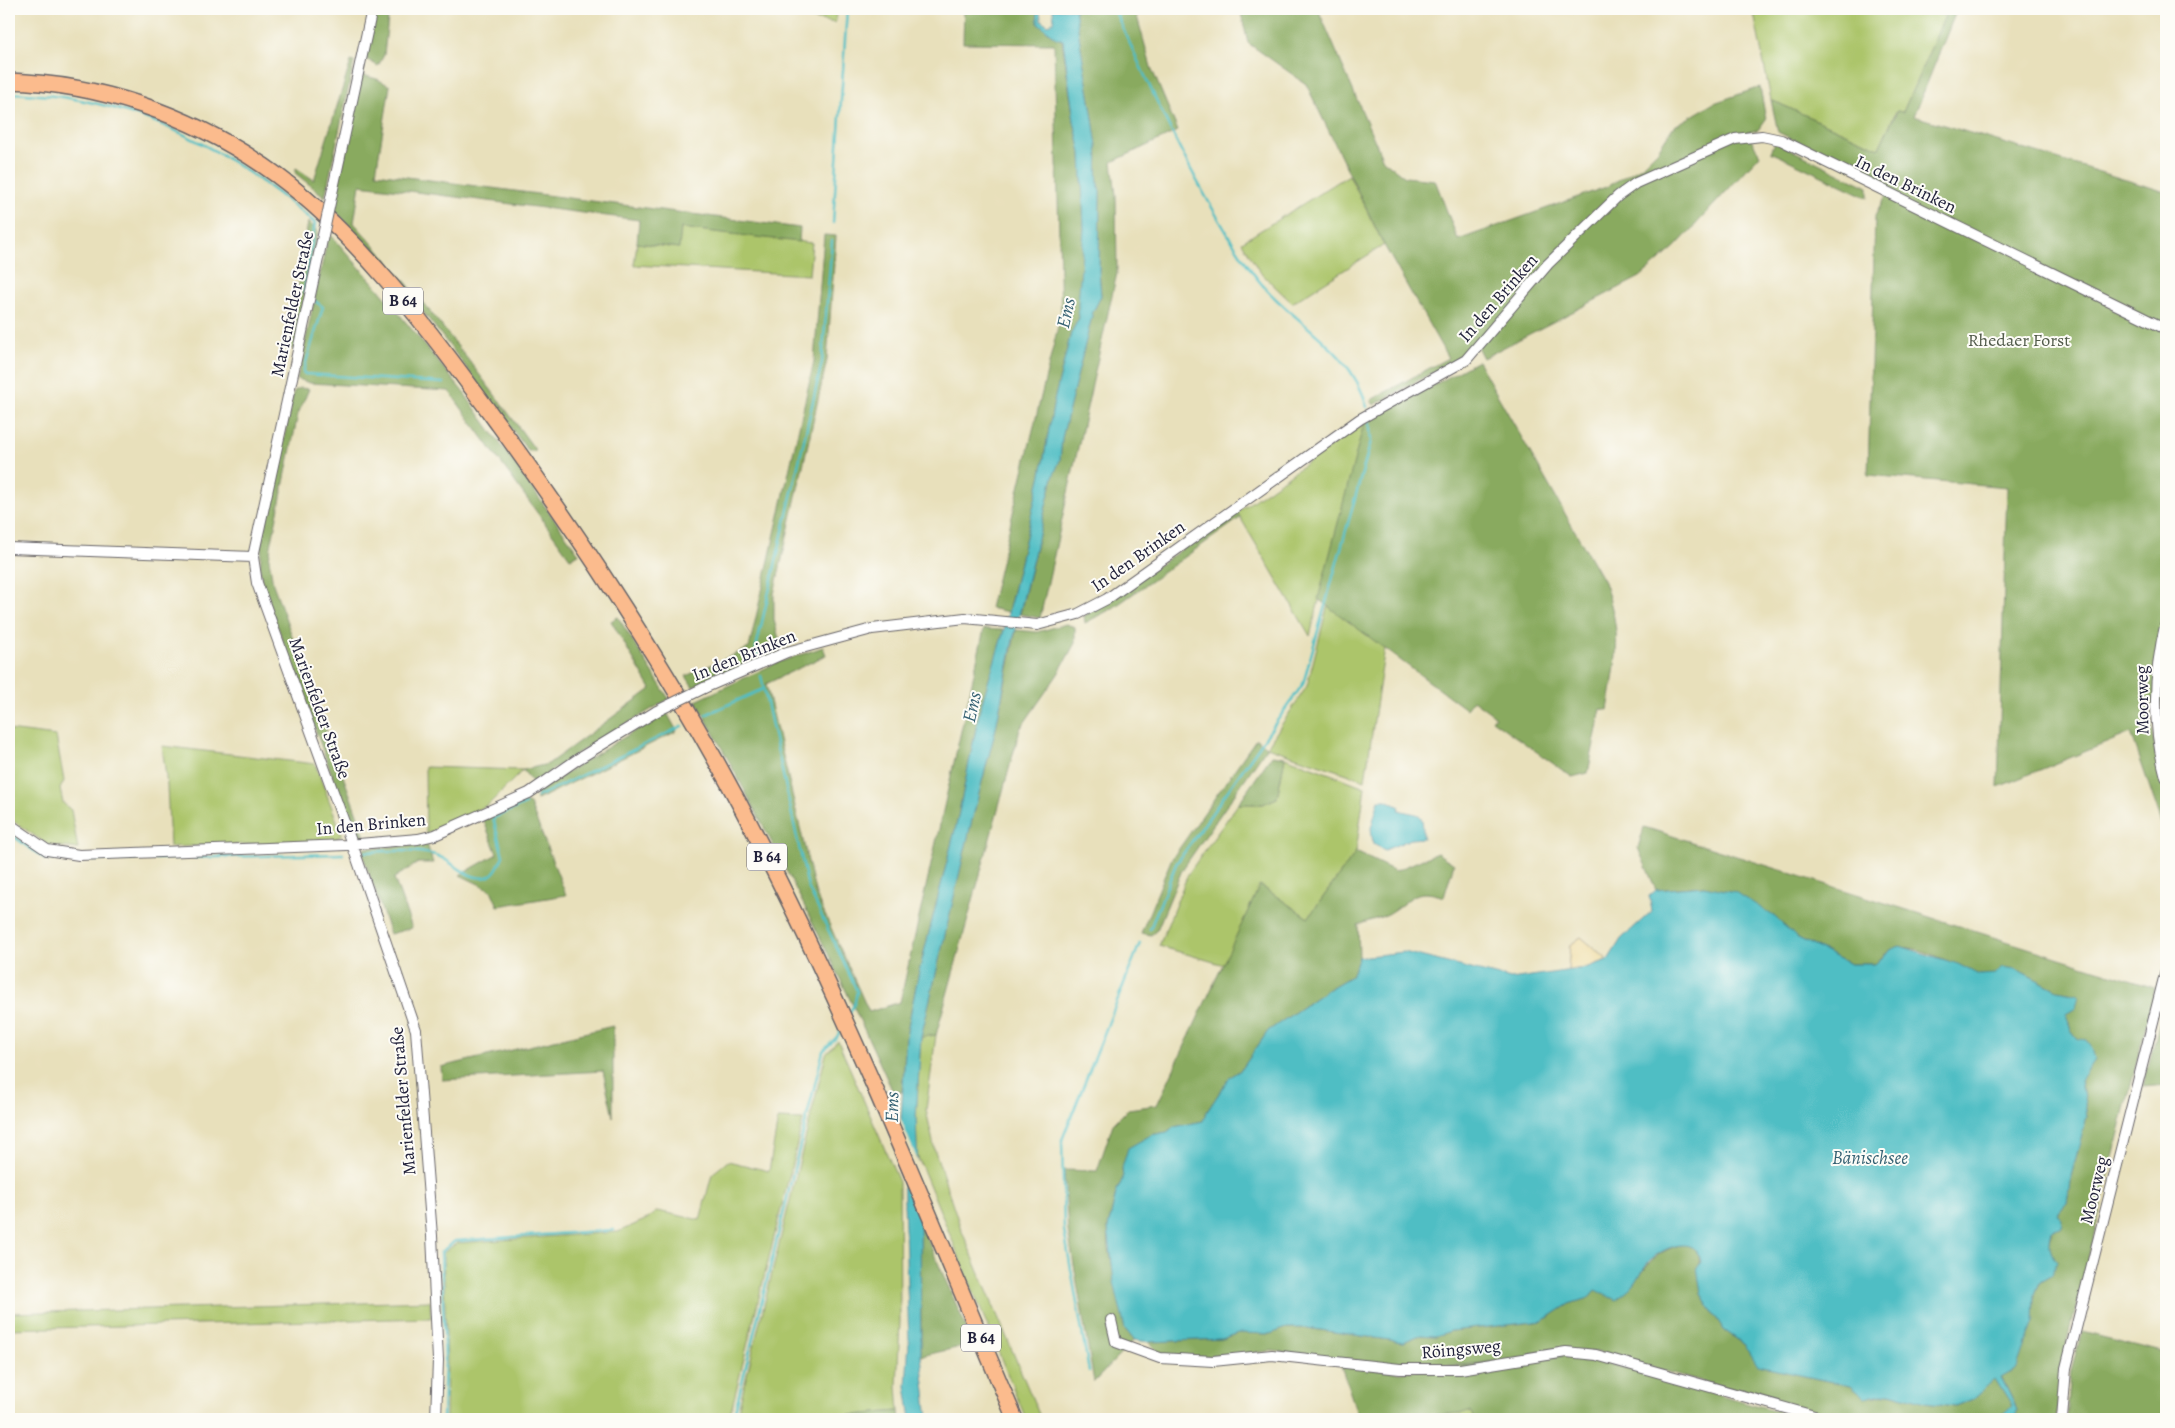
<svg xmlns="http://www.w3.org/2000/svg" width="2175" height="1428" font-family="Alegreya,serif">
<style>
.green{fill:#acc56a;stroke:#677452}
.forest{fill:#89aa5e;stroke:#56664c}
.sand{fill:#eeda9e;stroke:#887e6c}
.water{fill:#4fbec4;stroke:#387080}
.pier{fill:#e8e0bb}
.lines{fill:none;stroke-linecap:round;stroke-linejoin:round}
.stream{stroke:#4fbec4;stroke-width:2.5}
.street-casing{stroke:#676468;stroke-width:12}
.primary-casing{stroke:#676468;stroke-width:18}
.street{stroke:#fff;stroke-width:10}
.primary{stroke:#fbbb8d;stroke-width:15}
.street-bridge-casing{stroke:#676468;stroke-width:12;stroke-linecap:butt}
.street-bridge{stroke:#fff;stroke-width:10}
.labels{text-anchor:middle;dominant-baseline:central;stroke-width:4;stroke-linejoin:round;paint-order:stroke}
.shield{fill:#fdfcf7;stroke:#646373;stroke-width:1}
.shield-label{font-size:16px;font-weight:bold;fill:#22223b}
.street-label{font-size:18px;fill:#22223b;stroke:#fdfcf7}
.park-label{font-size:18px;fill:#525b4b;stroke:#fdfcf7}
.water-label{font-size:19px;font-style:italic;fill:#346072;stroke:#fdfcf7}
</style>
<rect width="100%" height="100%" fill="#fdfcf7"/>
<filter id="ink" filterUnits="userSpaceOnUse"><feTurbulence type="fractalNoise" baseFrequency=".02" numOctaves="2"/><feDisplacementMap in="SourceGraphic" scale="10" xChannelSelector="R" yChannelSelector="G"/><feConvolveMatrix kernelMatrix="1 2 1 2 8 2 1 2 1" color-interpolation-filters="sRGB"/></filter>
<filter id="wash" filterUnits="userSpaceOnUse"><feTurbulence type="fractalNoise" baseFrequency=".0096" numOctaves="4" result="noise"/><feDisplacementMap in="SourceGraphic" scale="20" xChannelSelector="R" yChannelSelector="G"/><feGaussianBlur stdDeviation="1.12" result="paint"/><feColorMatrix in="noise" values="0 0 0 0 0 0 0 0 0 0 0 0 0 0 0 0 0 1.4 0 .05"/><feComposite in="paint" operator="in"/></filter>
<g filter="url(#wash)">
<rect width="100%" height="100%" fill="#e8e0bb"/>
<path class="green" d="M762,9h75l-2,14z
M1753,9h147l20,1 25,6 -42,96 -7,-1 -17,37 -108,-48z
M1349,175l35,70 -92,58 -33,-32 -17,-29z
M681,228l131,15 -3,32 -175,-10 3,-22 41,5z
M1364,423l-54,213 -73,-124z
M1328,604l57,43 -20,133 -98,-33 40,-61z
M2166,712v46l-4,-44z
M9,730l47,6 8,45 -4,8 3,14 8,7 7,39 -30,-4 -39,-27z
M162,746l153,18 27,70 -8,7 -164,6 -3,-62z
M1285,757l80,30 -9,65 -48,66 -48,-33 -36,80 -65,-19 29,-72 50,-70h25l14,-6z
M425,767l98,3 -35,35 -62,29z
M936,1035l-10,75 9,41 26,78 80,190h-15l-109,-264 -1,-38 5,-80z
M838,1041l61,141 1,140 -3,64 2,25 -92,8h-71l90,-365z
M778,1119l25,1 -74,299h-283l1,-59 -4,-107 14,-10 161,-11 29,-13 10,-8 43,9 12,-46 16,-13 41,10z
M430,1301l1,17 -422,11v-16z
M1470,1412l4,7h-79z"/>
<path class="forest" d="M377,9h12l-5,46 -6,11 -12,-7z
M964,9h73c0,14 12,27 25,31l12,81 7,32 3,76 -5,89 -8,15 -17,68 -13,73 -33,138 -18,-4 71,-294 -7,-270 -91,-1z
M1075,9h60l16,58 27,64 -66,31 4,33 1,78 -77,345 -20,-4 33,-137 7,-17 2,-22 31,-126 8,-16 -2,-25 1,-80c-5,-13 -1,-30 -3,-45 -6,-46 -16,-91 -22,-137z
M1240,9h78l65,151 22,17 30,3 23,60 148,-53 35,-20 17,-17 15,-23 41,-24 46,-16 6,32 -8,11 -11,2 13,23 -85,92 -35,30 -157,81 -8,-15 -18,16 -83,46 -3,-5 77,-42 -64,-113 -78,-161 -58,-41z
M1948,9h9l-43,107 252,76v508l-16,5 6,52 10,41v37l-35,-102 -133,54 9,-300 -139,-12 7,-259 15,-28 -112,-56 -7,-32 108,48 18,-37 6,1z
M351,61l3,1 -29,135 -30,-24 1,-5 18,12z
M362,75l15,4 13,7 -14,87 424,55 -1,14 -118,-14 -2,20 -42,-5 2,-23 -279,-35 -6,38c66,72 125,149 182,228h-8c-61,-83 -123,-168 -195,-242z
M1775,142l93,45v11l-97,-46z
M308,222l10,9 -24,118 -5,-1z
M329,233l48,54 87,106 115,161 -9,4 -121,-167 -139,-8 -13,-4z
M824,235l12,1 -9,124 -53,234v26l6,23 -1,9 -86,35 -7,-11 63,-28 65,-287z
M1478,361l126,221c19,54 13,73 4,128l-7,-1 -13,64 -16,4 -80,-57 3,-4 -22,-16 -7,9 -148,-110 46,-176z
M300,388l9,1 -11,25 -27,132 -2,13 4,25 93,255 -11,-1 -93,-254 -2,-15 2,-28 32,-150z
M1237,512l3,6 -127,90 -28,15 -1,-7z
M618,617l51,82 -93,55 -43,29 -10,-13 25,-6 103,-75 -40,-68z
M1066,624l9,3v16l-17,31 -38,55 -84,306 -15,2 50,-213 25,-96 20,-98 21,2z
M984,629l20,1 -24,79 -23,113 -39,154 -12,61 -4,55h-9c-60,-133 -126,-263 -197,-391l78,-37 49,-17 3,8 -60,29 50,211 53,117 31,-10z
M667,713l10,18 -140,69 -1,-7c43,-28 86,-56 131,-80z
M1256,739l11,8 -85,123 -25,60 -6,5 -10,-2 30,-73z
M1272,755l13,2 -8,41 -14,6h-25z
M522,801l8,3 36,91 -68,11 -7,-16 -31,-15 37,-21 -14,-35z
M1644,827l511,161 -94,380 -4,51h-42l2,-10 -16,-33 33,-55 1,-27 5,-12 12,-7 -3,-30 8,-31 10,-11 3,-23 17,-64 -6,-36 -3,-41 -7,-9 -5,-16 13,-20 -22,-4 -41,-21c-12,3 -27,9 -39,5 -22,-7 -60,-33 -84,-25 -6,2 -13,10 -18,15h-25l-54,-27 -21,-20 -71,-31 -48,4 -18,-42z
M427,844l6,19h-15l-24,15 18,50 -22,6 -28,-81 3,-5z
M1356,852l39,19 42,-18 17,11 -10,33c-32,-11 -31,3 -56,17 -10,5 -21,7 -30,11l1,32 -8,19 -24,14 -59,41 -26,38 -13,9 -23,35 -2,8 -30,6 -7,5 -16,3 -29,33 1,10 -7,15 -8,35 1,20 16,81 9,11 -40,42 -26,-152 -4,-60 33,1 16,-47 15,-15 29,-4 103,-220 48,33z
M2166,997v88l-23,2z
M613,1026v91l-10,-46 -161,9 -1,-13z
M920,1222l51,116 -6,8 -44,10z
M1683,1244l10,2 6,8 2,40 23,36 21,15 14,21 92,20 7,6 16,5 16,-5 36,10 29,4 18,-7 22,-21 17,28 -7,7 -10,6h-156l-243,-67 -136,13 -59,1 -129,-15 -76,7 -36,-3 -11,-13 73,-3 17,-6 31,1 16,-6h21l96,14 17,-7 16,1 15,-5 92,-10 26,-17 19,-6 7,-8 37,-3c15,-24 23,-35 51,-43z
M2082,1332l84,21v66h-99l4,-49z
M1567,1356l28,4 211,59h-332l-4,-7 -75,7h-36l-18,-53 58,6z
M899,1411l1,8h-93z"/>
<path class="sand" d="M1581,937l27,23 -23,8 -17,2 2,-25z"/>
<path class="water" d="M1037,9h3l1,11 7,5 6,-4 -1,-12h22c6,45 16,91 22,137 2,15 -2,32 3,45l-1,80 2,25 -8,16 -31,126 -2,22 -7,17 -41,167 -16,84 -25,96 -50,213 -5,81 4,104 1,134 7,63h-17l-5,-33 3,-45 -8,-223 5,-81 12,-61 39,-154 23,-113 24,-79 37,-156 13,-73 17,-68 8,-15 -1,-13 6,-76 -3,-76 -7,-32 -11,-81 -7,-2 -18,-15z
M1379,800h7l14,7 -1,3c22,7 24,-2 24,28l-12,1 -26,11 -12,-6 -2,-16z
M1704,886l32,6 39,25 21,20 54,27h25l17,-15 8,-3 58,18 21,11 16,-1 8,-7 13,2 41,21 22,4 -3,14 -10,6 5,16 7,9 8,1 6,8 3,12 -14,20 6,36 -17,64 -3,23 -10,11 5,6 -1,8 -9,2c-3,14 -4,20 5,32l-5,13 -12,7 -5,12 -1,27 -16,46 -17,10 16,32 -2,10h-20l10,-6 7,-7 -17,-27 -22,20 -18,7 -29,-4 -36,-10 -25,6 -14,-12 -93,-20 -13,-21 -21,-15 -23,-36 -4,-27 4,-5c-6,-29 -37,-15 -52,-1 -7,7 -10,19 -17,26 -5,5 -11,9 -16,13l-21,-10 -7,8 -19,6 -26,17 -92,10 -15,5 -16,-1 -17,7 -96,-14h-20l-17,6 -31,-1 -17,6 -73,3 -15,-2 -9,-11 -11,-47 -6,-54 8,-35 7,-15 -1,-10 6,-20 23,-13 16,-3 7,-5 29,-6 3,-8 23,-35 13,-9 26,-38 59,-41 24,-14 8,-19 45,-5 107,27 74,-11 23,-8 13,-21 31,-28 -3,-15 7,-6z"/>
<path class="pier" d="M899,1115l21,51 3,60 -22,-51z"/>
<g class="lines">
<path class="stream" d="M1114,9c42,92 82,181 139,264 35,49 98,72 114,134
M9,93c17,1 36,2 53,4 101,15 177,62 253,126l-11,69
M833,223l14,-214
M315,301l8,6 -20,65 2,2 139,9
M757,656l-1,-8 66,-286 10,-121
M761,676l47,211 49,104 -2,11 -6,13
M705,715l58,-26
M537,797l145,-71
M9,833l36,26 50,1 248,-6
M365,852c19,-1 55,-3 73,4 14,5 32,26 49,21 9,-3 12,-13 16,-21l-10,-38 32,-14
M1150,929l26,-65 127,-180 68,-243 -2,-21
M1089,1371l-25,-141 -2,-90 78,-197
M443,1419l2,-60 -4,-107 14,-11 159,-11
M733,1419l90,-368 14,-14 4,-8"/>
</g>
</g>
<g filter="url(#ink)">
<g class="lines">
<g class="street-casing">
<path id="street" d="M334,184l38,-175
M319,254l-66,303 4,26 95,261 64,186 16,206 6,124 -2,59
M9,548l244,9
M2166,622c-13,52 -14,103 0,155
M704,688l83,-36 85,-23 93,-11 72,7 41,-11 29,-15 253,-180 106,-59 82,-96 70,-68 18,-13 99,-44 27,-3 19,4 385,189
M9,824l38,26 32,5 268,-10 71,-6 17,-4 94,-42 49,-34 79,-48
M1111,1320l5,22 44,16 53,3 59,-6 128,14h60l106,-17 30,3 229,64
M2062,1419l4,-51 100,-398"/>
</g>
<g class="primary-casing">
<path id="primary" d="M9,81c91,3 179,33 255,85 92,63 169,169 235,259 101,139 195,285 272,440 91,181 165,368 244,554"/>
</g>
<use href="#street" class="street"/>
<use href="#primary" class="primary"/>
<g class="street-bridge-casing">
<path id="street-bridge" d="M319,254l15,-70
M657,711l47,-23"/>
</g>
<use href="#street-bridge" class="street-bridge"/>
</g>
</g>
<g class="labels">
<g class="shield">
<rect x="383" y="287.5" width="40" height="27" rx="4"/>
<rect x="747" y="843.5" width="40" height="27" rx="4"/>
<rect x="961" y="1324.5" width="40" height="27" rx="4"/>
</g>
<g class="shield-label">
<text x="403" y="301">B 64</text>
<text x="767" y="857">B 64</text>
<text x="981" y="1338">B 64</text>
</g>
<g class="street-label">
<text transform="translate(1906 184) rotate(26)">In den Brinken</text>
<text transform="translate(1498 298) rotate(-49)">In den Brinken</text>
<text transform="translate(292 304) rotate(-78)">Marienfelder Straße</text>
<text transform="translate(1138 556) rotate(-35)">In den Brinken</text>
<text transform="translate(744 655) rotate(-22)">In den Brinken</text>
<text transform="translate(2142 700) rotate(-91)">Moorweg</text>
<text transform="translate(320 708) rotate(70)">Marienfelder Straße</text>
<text transform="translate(371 824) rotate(-5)">In den Brinken</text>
<text transform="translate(403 1101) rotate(-95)">Marienfelder Straße</text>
<text transform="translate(2094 1190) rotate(-76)">Moorweg</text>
<text transform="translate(1461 1349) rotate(-5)">Röingsweg</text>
</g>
<g class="park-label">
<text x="2019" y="340">Rhedaer Forst</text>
</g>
<g class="water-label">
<text transform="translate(1066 313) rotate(-77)">Ems</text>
<text transform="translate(972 707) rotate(-77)">Ems</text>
<text transform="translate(892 1107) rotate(-89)">Ems</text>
<text x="1870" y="1158">Bänischsee</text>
</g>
</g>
<rect width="2175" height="1428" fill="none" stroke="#fdfcf7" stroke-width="30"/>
</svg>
